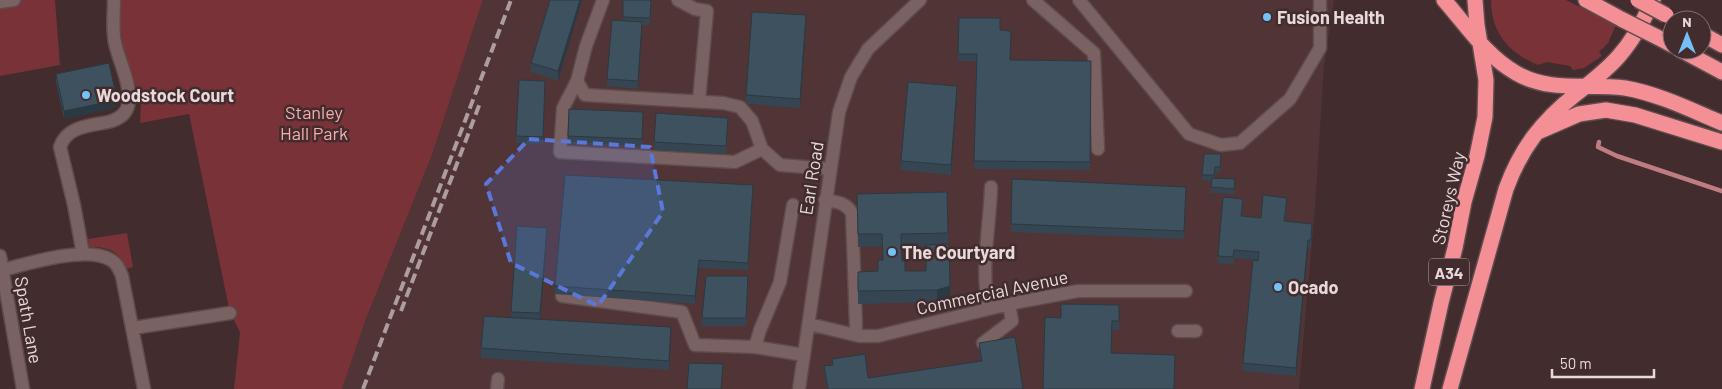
<svg xmlns="http://www.w3.org/2000/svg" width="1722" height="389" font-family="Barlow,sans-serif">
<style>
.built{fill:#513435}
.green{fill:#783238}
.lines{fill:none;stroke-linecap:round;stroke-linejoin:round}
.stream{stroke:#bf7d82;stroke-width:4.5}
.minor-casing{stroke:#5e4b4c;stroke-width:15}
.highway-casing{stroke:#5e4b4c;stroke-width:18}
.minor{stroke:#7b6262;stroke-width:12}
.highway{stroke:#f38f95;stroke-width:15}
.rail{stroke:#ae9d9e;stroke-width:4;stroke-dasharray:10 5;stroke-linecap:butt}
.highway-bridge-casing{stroke:#5e4b4c;stroke-width:18;stroke-linecap:butt}
.highway-bridge{stroke:#f38f95;stroke-width:15}
.wall{fill:#354652;fill-rule:evenodd}
.shaded-wall{fill:#2b3942}
.building{fill:#3e515f;stroke:#2b3942}
.marked{fill:#5a78d9;fill-opacity:0.2;stroke:#5a78d9;stroke-width:4;stroke-dasharray:10 6;stroke-linejoin:round}
.poi-dot{fill:#75c0f6;stroke:#422c2d;stroke-width:2}
.labels{text-anchor:middle;dominant-baseline:central;stroke-width:5;stroke-linejoin:round;paint-order:stroke}
.shield{fill:#422c2d;stroke:#b6a5a6;stroke-width:1}
.shield-label{font-size:16px;font-weight:bold;fill:#e8d9da}
.poi-label{font-size:18px;font-weight:bold;fill:#e8d9da;stroke:#422c2d;text-anchor:start}
.park-label{font-size:18px;fill:#f7adaf;stroke:#422c2d}
.street-label{font-size:18px;fill:#e8d9da;stroke:#422c2d}
</style>
<rect width="100%" height="100%" fill="#422c2d"/>
<path class="built" d="M483,0h851l-10,66 -9,141 -16,182h-957l24,-70 66,-164z"/>
<path class="green" d="M0,0h55l5,65 -60,11z
M119,0h364l-51,155 -66,164 -24,70h-108l6,-57 -10,-19 -41,-199 -49,9 1,-21 -19,-58z
M1491,0h75l50,25 -8,18 -9,9 3,4 -18,12 -11,2 -3,-4 -23,-4 -9,3c-29,-12 -47,-32 -47,-65z
M127,233l6,34 -7,2c-7,-19 -18,-22 -37,-22l-1,-8z"/>
<g class="lines">
<path class="stream" d="M1599,142l-1,5 19,9 105,35"/>
<g class="minor-casing">
<path id="minor" d="M603,0l-17,46 -9,35 8,14 138,8 17,4 12,14 10,28 18,16 50,4
M678,0l17,9 12,2 -8,90
M1033,0l61,53 4,96
M1079,0l110,134 32,11 19,-2 50,-44 30,-51v-48
M0,2l14,-2
M577,81l-14,27 -3,44 175,10 27,-13
M825,200c12,2 20,2 27,13l4,113 -1,9
M83,254l-9,-49 -14,-58c7,-21 29,-21 48,-25 40,-9 12,-54 7,-79 -3,-14 -1,-29 -1,-43
M0,256l23,133
M3,270c26,-7 85,-25 108,-10 6,3 8,9 11,16l22,113
M562,296l120,16 13,33 60,2 49,8
M989,309c-9,-40 1,-82 2,-122
M809,324l50,12h19l131,-32 69,-13h108
M133,328l97,-15
M1178,331h18
M983,343l29,-22 -3,-17
M755,347l5,-17 20,-48 13,-77
M497,389l1,-10
M799,389l40,-277 12,-35 17,-28 52,-49"/>
</g>
<g class="highway-casing">
<path id="highway" d="M1444,0c23,26 42,56 72,73 34,20 72,10 109,15 34,6 66,22 97,35
M1586,0l37,20
M1702,34l20,11
M1657,37l15,8
M1681,50l41,22
M1540,131l39,-17 27,-4 29,5 87,27
M1422,389l19,-86 14,-55 9,-46 13,-46 8,-39 1,-37 -9,-55 -2,-25
M1450,389l56,-200c15,-41 36,-68 70,-95 15,-12 30,-23 43,-38 15,-17 25,-36 34,-56"/>
</g>
<use href="#minor" class="minor"/>
<use href="#highway" class="highway"/>
<path class="rail" d="M401,311l79,-208
M363,389l148,-389"/>
<g class="highway-bridge-casing">
<path id="highway-bridge" d="M1638,0l28,15
M1623,20l34,17"/>
</g>
<use href="#highway-bridge" class="highway-bridge"/>
</g>
<path class="wall" d="M582,0l-24,81 -27,-9v-9z
M623,0h28l-1,25h-8l-4,64 -31,-3v-7l16,-58z
M959,18l41,12 10,30 81,1 -1,109 -116,-1 2,-108h-18z
M806,25l-6,83 -54,-4v-9z
M56,74l61,33 -53,12 -8,-37z
M545,81l-2,63 -27,-1v-7z
M957,96l-6,79 -50,-5v-9z
M643,120l-1,26 -74,-3v-7z
M728,125l-2,29 -72,-4v-8z
M1221,154l-1,18h-5l-1,6 21,6 -1,10 -23,-1v-12l-9,-1v-5z
M947,192l3,106 -13,4 -79,2v-32l20,-1 5,-11 -1,-14 -24,1 -1,-53zM901,246h25v25h-21l-3,-10z
M753,193l-5,77 -49,-2 -4,36 -140,-10v-8z
M1186,194l-2,45 -173,-7v-8z
M1287,205l-2,16 27,10 -1,17h-3l-12,128 -53,-5v-8l15,-103 -24,-2 -1,7 -15,-2v-7l25,-50 -1,10 19,2z
M547,237l-7,82 131,17 -2,34 -188,-12v-10l30,-31v-5z
M748,284l-2,42h-44v-8z
M1119,305v25h-7l-1,23 -68,36 18,-71z
M979,343l44,46h-196l-3,-15v-8l8,-1v-6l36,19 113,-17 -2,-11z"/>
<path class="shaded-wall" d="M580,0h2l-24,81v-10z
M806,15v10l-6,83v-9z
M642,22v8l-4,59v-8z
M957,86v10l-6,79v-10z
M117,100v7l-53,12v-8z
M547,228v9l-7,86v-10z
M1308,240v8l-12,128v-8z
M699,260v8l-4,36v-8z
M950,286v12l-13,4v-12z
M671,327v9l-2,34v-9z"/>
<path class="building" d="M550,0h30l-22,71 -27,-8z
M623,0h28l-1,18 -27,-1z
M752,12l54,3 -6,84 -54,-4z
M959,18h41v12l11,1 -1,29 81,1 -1,101 -116,-1 3,-107h-19z
M612,20l30,2 -4,59 -31,-2z
M109,63l8,37 -53,11 -8,-37z
M519,80l26,1 -2,56 -27,-1z
M908,82l49,4 -6,79 -50,-4z
M569,109l74,3 -1,27 -74,-3z
M656,113l72,5 -2,28 -72,-4z
M1204,154h17l-1,13h-5l-1,8h-12z
M565,175l188,10 -5,78 -49,-3 -4,36 -140,-10z
M1212,178l23,1 -1,10 -23,-2z
M1012,179l174,8 -2,44 -173,-7z
M947,192l1,41 -47,1 1,27h3v10h21v-26l23,-1 1,42 -13,4 -79,1v-19l20,-1v-11h5l-1,-26h-24l-1,-40z
M1263,195l24,3 -3,23 28,3 -1,16h-3l-12,128 -53,-5 10,-103 5,1 1,-9 -25,-2 -1,7 -15,-1 5,-59 20,2 -2,17 20,2z
M517,226l30,2 -7,85 -29,-1z
M706,276h42l-2,42h-44z
M1061,304l58,1v16h-7l-1,32 64,2 -1,34h-131l2,-72 16,1z
M484,316l187,11 -2,34 -188,-13z
M1015,337l8,52h-195l-4,-23 9,-1 -1,-6 33,-5 3,24 114,-17 -3,-18z
M689,363l34,1 -2,25h-34z"/>
<path class="marked" d="M529,139l121,8 13,65 -65,94 -87,-43 -25,-79z"/>
<g class="poi-dot">
<circle cx="1267" cy="17" r="5"/>
<circle cx="86" cy="95" r="5"/>
<circle cx="892" cy="252" r="5"/>
<circle cx="1278" cy="287" r="5"/>
</g>
<g class="labels">
<rect class="shield" x="1429" y="258.5" width="40" height="27" rx="4"/>
<g class="shield-label">
<text x="1449" y="272">A34</text>
</g>
<g class="poi-label">
<text x="1277" y="17">Fusion Health</text>
<text x="96" y="95">Woodstock Court</text>
<text x="902" y="252">The Courtyard</text>
<text x="1288" y="287">Ocado</text>
</g>
<g class="park-label">
<text x="314" y="112">Stanley<tspan x="314" dy="21">Hall Park</tspan></text>
</g>
<g class="street-label">
<text transform="translate(811 178) rotate(-81)">Earl Road</text>
<text transform="translate(1448 198) rotate(-77)">Storeys Way</text>
<text transform="translate(992 292) rotate(-12)">Commercial Avenue</text>
<text transform="translate(29 320) rotate(80)">Spath Lane</text>
</g>
</g>
<g transform="translate(1687 35)"><circle r="24" fill="#422c2d" stroke="#847172"/>
<path d="M0-4L9 19L0 12L-9 19Z" fill="#75c0f6"/>
<text y="-8" font-size="14" font-weight="bold" text-anchor="middle" fill="#e8d9da">N</text>
</g>
<path d="M1552 369v8h102v-8" fill="none" stroke="#e8d9da" stroke-width="2.5"/>
<text x="1560" y="369" font-size="15" fill="#e8d9da" stroke="#422c2d" stroke-width="4" paint-order="stroke">50 m</text>
</svg>
